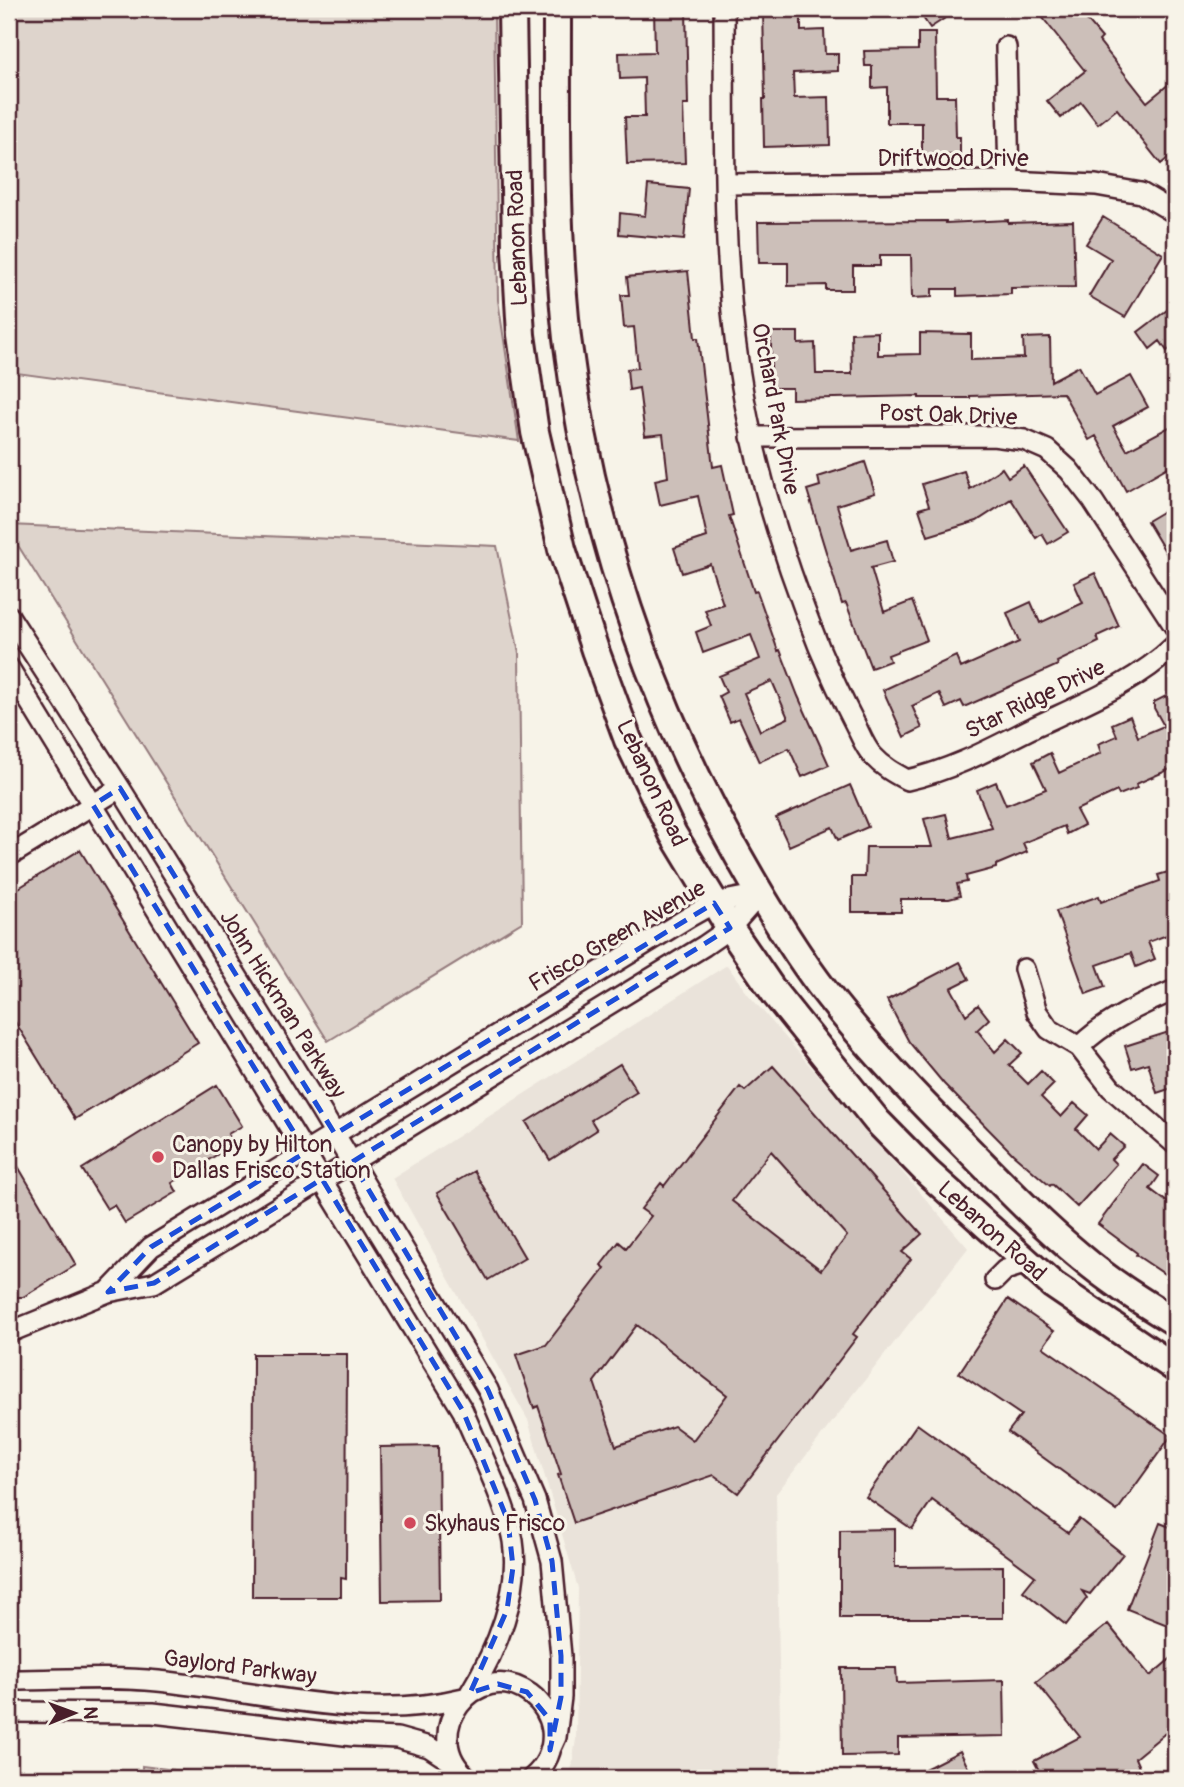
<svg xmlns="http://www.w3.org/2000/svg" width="1184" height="1787" font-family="Pangolin,sans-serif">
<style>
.built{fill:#eae3da}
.green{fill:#ded4cc;stroke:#947a7c;stroke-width:2}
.building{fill:#ccbfb9;stroke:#4a1f2b;stroke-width:2;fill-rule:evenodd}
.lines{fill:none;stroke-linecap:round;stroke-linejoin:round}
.minor-casing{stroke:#4a1f2b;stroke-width:24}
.major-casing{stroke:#4a1f2b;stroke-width:32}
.minor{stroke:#f7f3e8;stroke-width:19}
.major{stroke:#f7f3e8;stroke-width:26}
.marked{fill:none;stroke:#1d4ed8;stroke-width:5;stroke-dasharray:14 9;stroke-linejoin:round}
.poi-dot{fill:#d1495b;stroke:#f7f3e8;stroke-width:2.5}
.labels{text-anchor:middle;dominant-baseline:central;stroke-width:6;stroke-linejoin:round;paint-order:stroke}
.street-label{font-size:23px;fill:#4a1f2b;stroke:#f7f3e8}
.poi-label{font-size:23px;fill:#4a1f2b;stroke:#f7f3e8;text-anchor:start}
</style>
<rect width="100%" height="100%" fill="#f7f3e8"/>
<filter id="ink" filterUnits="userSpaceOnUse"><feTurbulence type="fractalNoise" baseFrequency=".0143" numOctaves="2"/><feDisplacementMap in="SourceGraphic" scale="14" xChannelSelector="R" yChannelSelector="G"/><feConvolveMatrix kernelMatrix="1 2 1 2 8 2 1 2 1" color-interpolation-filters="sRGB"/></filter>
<g filter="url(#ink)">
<path class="built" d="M727,965l20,28 221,255 -192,246 5,284h-211l6,-39 2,-151 -50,-168 -136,-242z"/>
<path class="green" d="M9,9h485l4,291 21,141 -510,-69z
M9,525l488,21 22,107 3,269 -194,119 -319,-510z
M142,1766l98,12h-98z"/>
<path class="building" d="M654,9h32l2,96h-5l2,58 -58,1 -2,-47h20l-1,-39 -24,1 -1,-26 36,-1z
M763,9h38v22l23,-1 1,24h13v17l-45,2 1,25 35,-1 1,48 -66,2 -1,-48h2z
M917,9h42l-29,19z
M1056,9h40l-11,9 17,20 -3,3 48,61 28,-23v32l-9,7 9,11v23l-14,12 -44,-55 -19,15 -17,-22 -20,16 -14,-17 38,-30 -42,-53z
M918,33h17l1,63h19l1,41h4v17h-38v-31h-35v-36l-15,1v-22h-7l-1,-15 54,-1z
M648,185l41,4 -5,51 -65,-6 1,-21 25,3z
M1103,217l60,37 -38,63 -36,-21 22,-37 -25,-15z
M1008,220v3l65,-2 2,66 -64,1v6l-54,2v-7h-25v8l-20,1 -1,-43h-31v11h-27v24h-27v-5l-38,1v-23h-29l-1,-41 188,-1v2z
M688,271l7,67h3l15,129 9,-2 11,50 -4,1 25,76 3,-1 21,60 2,-1 18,46 31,69 -27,12 -13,-29 -30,14 -20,-44 -9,4 -11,-26 7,-4 -7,-16 41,-17 -9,-24 -48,18 -7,-21 15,-6 -6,-16 18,-6 -13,-40 -28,9 -8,-25 33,-11 -9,-41 -38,9 -5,-25 13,-3 -5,-43 -18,2 -6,-48 -10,2 -2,-21 11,-1 -4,-41 -10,1 -3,-33h8l-2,-18zM772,681l16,37 -28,13 -16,-38z
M1175,304v41l-8,6 -7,-10 -10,8 -12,-17z
M771,332h27v12l17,-1 1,31h36l-1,-41 27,-1v23l42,-1v-21l51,1v26l53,-2 -1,-20 27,-1 1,44 28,-15 16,29 36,-19 17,31 -35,19 14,24 44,-24 4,8v29l-49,28 -30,-55 -7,4 -26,-47 -93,3v2h-51v-2l-127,3v-11h-21z
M865,462l10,31 -38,12 14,45 36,-10 6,22 -22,6 13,44 28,-11 15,39 -39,15 2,6 -19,7 -25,-65 -4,1 -35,-114 13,-4 -2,-9z
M1024,466l44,66 -20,12 -6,-10 -6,4 -25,-39 -34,22 -49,15 -9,-27 10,-3 -7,-22 42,-13 6,18 32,-21 6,9z
M1169,508l6,10v50l-28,-47z
M1095,573l24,53 -22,10 2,6 -42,20 1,3 -94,42 -3,-6 -15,7 -7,-15 -27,13 10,22 -18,9 -21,-47 73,-34 5,12 58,-26 -12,-29 24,-11 9,21 43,-20 -9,-20z
M1166,696l9,16v55l-39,17 1,4 -18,7 -2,-4 -41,19 8,15 -17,9 -3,-8 -41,17 4,9 -31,13v3l-30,8 1,6 -10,2 3,12 -11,3h-48v13h-49v-35h13l1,-30h66l-8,-28 22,-5 6,24 40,-10 -15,-38 19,-8 10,23 40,-16 -13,-27 17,-9 9,20 42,-20 -3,-9 19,-8 -5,-12 18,-8 8,21 26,-11 -10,-18v-6z
M850,785l18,42 -30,13 -6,-13 -43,19 -13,-28z
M80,850l118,193 -123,76 -66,-107v-118z
M1175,870v62l-27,10 7,17 -19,8 -5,-14 -34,12 8,22 -19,7 -30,-83 43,-15 2,6 59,-21 -2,-6z
M960,962l9,17 -18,9 15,27 12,-10 11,14 -12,11 18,22 13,-13 14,14 -13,12 19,19 13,-13 13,13 -13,13 20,20 13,-14 14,12 -12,14 20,20 14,-15 14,12 -13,13 5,5 -39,43 -25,-23 -2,2 -37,-32 -69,-70 -35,-42 -22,-42z
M1175,1030v57l-18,6 -9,-30 -16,5 -7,-22z
M620,1064l17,28 -46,28 6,10 -47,30 -24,-38z
M773,1066l149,168 -20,18 9,7 -58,75 4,3 -119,156 -24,-18 -140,48 -16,-48 3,-1 -23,-68 -4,2 -18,-53 30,-10 59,-77 -4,-3 18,-23 7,6 25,-32 -10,-7 20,-26 3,3 76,-99 5,4zM771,1151l76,85 -26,34 -89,-69zM637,1325l90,70 -34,45 -19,-14 -58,20 -22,-64z
M217,1085l25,41 -14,8 6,10 -62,39 5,9 -52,31 -11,-18 -7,4 -25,-40z
M9,1151l67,114 -53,32h-14z
M1143,1164l16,12 -9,13 25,19v33l-6,9 6,5v13l-6,9 -33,-22 1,-2 -39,-29z
M474,1171l51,87 -37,22 -51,-87z
M1008,1299l46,32 -11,16 128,89 -54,75 -109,-79 13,-17 -62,-42z
M253,1354h94l-1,225 -5,-1v19h-89z
M917,1424l151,109 11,-14 44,35 -33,40 -8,-3 5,7 -21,27 -43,-34 12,-15 -103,-76 -20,29 -46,-32z
M438,1446l2,154 -58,1 -2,-154z
M1160,1523l15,6v99l-48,-19z
M895,1529v38l108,-1v52h-163v-88z
M1108,1624l42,52 25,-21v70l-40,33 4,9 -21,11h-75l-9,-17 46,-24 -44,-55z
M841,1668h55l1,15 107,-3 1,56 -107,2v17l-56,1z
M960,1751l13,27h-67l25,-12z"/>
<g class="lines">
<g class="minor-casing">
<path id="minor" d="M724,9c1,119 -3,241 15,359 14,96 44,189 80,279 11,26 23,52 36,77 5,10 10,24 18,32 10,11 21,17 34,24 46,-10 87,-33 129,-54 49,-23 100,-43 139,-81
M1006,47l3,134
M726,184l283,-3 87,4 45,8 34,20
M751,437l242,-1 31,4 23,10 22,20 24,31 82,126
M9,616l111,172 199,320 169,282 47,110 17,61 9,95v41l-5,40 -6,13
M9,668l454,743c16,39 43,91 50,130 8,52 -17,110 -43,152
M9,856l111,-68
M1024,969l13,43 12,17 30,18 32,41 64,56
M1079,1047c26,-26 63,-43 96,-57
M995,1280l10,-10 22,-7
M108,1292l43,-45 538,-330 25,-14 46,-9
M9,1330h6l93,-38 46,-9 550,-337 26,-18 30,-34
M9,1680c47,0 102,-4 149,1 101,10 205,42 306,17
M9,1712l144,1 200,23 44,2 32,9 26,17
M468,1778c-53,-44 9,-123 62,-84 12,9 20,22 22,36 2,19 -6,36 -20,48"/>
</g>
<g class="major-casing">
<path id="major" d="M512,9l4,240 5,86 14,97 27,117 33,101 33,90 45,94 57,94 46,67 101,126 51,52 125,112 122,83
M557,9c0,109 -2,220 10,329 23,186 80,357 172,519 26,46 55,95 87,136 39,50 83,97 128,142 41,41 82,85 127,122 29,25 62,45 94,65"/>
</g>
<use href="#minor" class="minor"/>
<use href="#major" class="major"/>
</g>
</g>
<path class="marked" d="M120,788l215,346 379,-231 16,25 -378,234 136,228 47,110 17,61 9,95v41l-11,53v-30l-23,-28 -29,-8 -28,9 37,-83 6,-43 -5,-46 -45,-110 -141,-232 -168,104 -46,9 43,-45 155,-95 -213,-347z"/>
<g class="poi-dot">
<circle cx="158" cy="1157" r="7"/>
<circle cx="410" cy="1523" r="7"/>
</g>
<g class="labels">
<g class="street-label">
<text x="953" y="158">Driftwood Drive</text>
<text transform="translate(517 238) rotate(-92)">Lebanon Road</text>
<text transform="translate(776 409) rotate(79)">Orchard Park Drive</text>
<text transform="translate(948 415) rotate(2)">Post Oak Drive</text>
<text transform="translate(1035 699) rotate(-26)">Star Ridge Drive</text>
<text transform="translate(652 783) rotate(65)">Lebanon Road</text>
<text transform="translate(617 936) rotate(-30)">Frisco Green Avenue</text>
<text transform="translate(283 1004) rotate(58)">John Hickman Parkway</text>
<text transform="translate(992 1231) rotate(42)">Lebanon Road</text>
<text transform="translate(240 1667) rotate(7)">Gaylord Parkway</text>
</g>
<g class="poi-label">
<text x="172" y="1144">Canopy by Hilton<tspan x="172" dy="26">Dallas Frisco Station</tspan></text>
<text x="424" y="1523">Skyhaus Frisco</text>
</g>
</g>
<rect width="1184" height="1787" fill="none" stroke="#f7f3e8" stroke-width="35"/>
<rect x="18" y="18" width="1149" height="1752" fill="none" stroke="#4a1f2b" stroke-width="2.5" filter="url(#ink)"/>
<g transform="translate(74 1713) rotate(89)" stroke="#f7f3e8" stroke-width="5" paint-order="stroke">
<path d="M0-5L12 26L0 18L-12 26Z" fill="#4a1f2b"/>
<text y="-10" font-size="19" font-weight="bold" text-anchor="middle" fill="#4a1f2b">N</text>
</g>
</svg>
